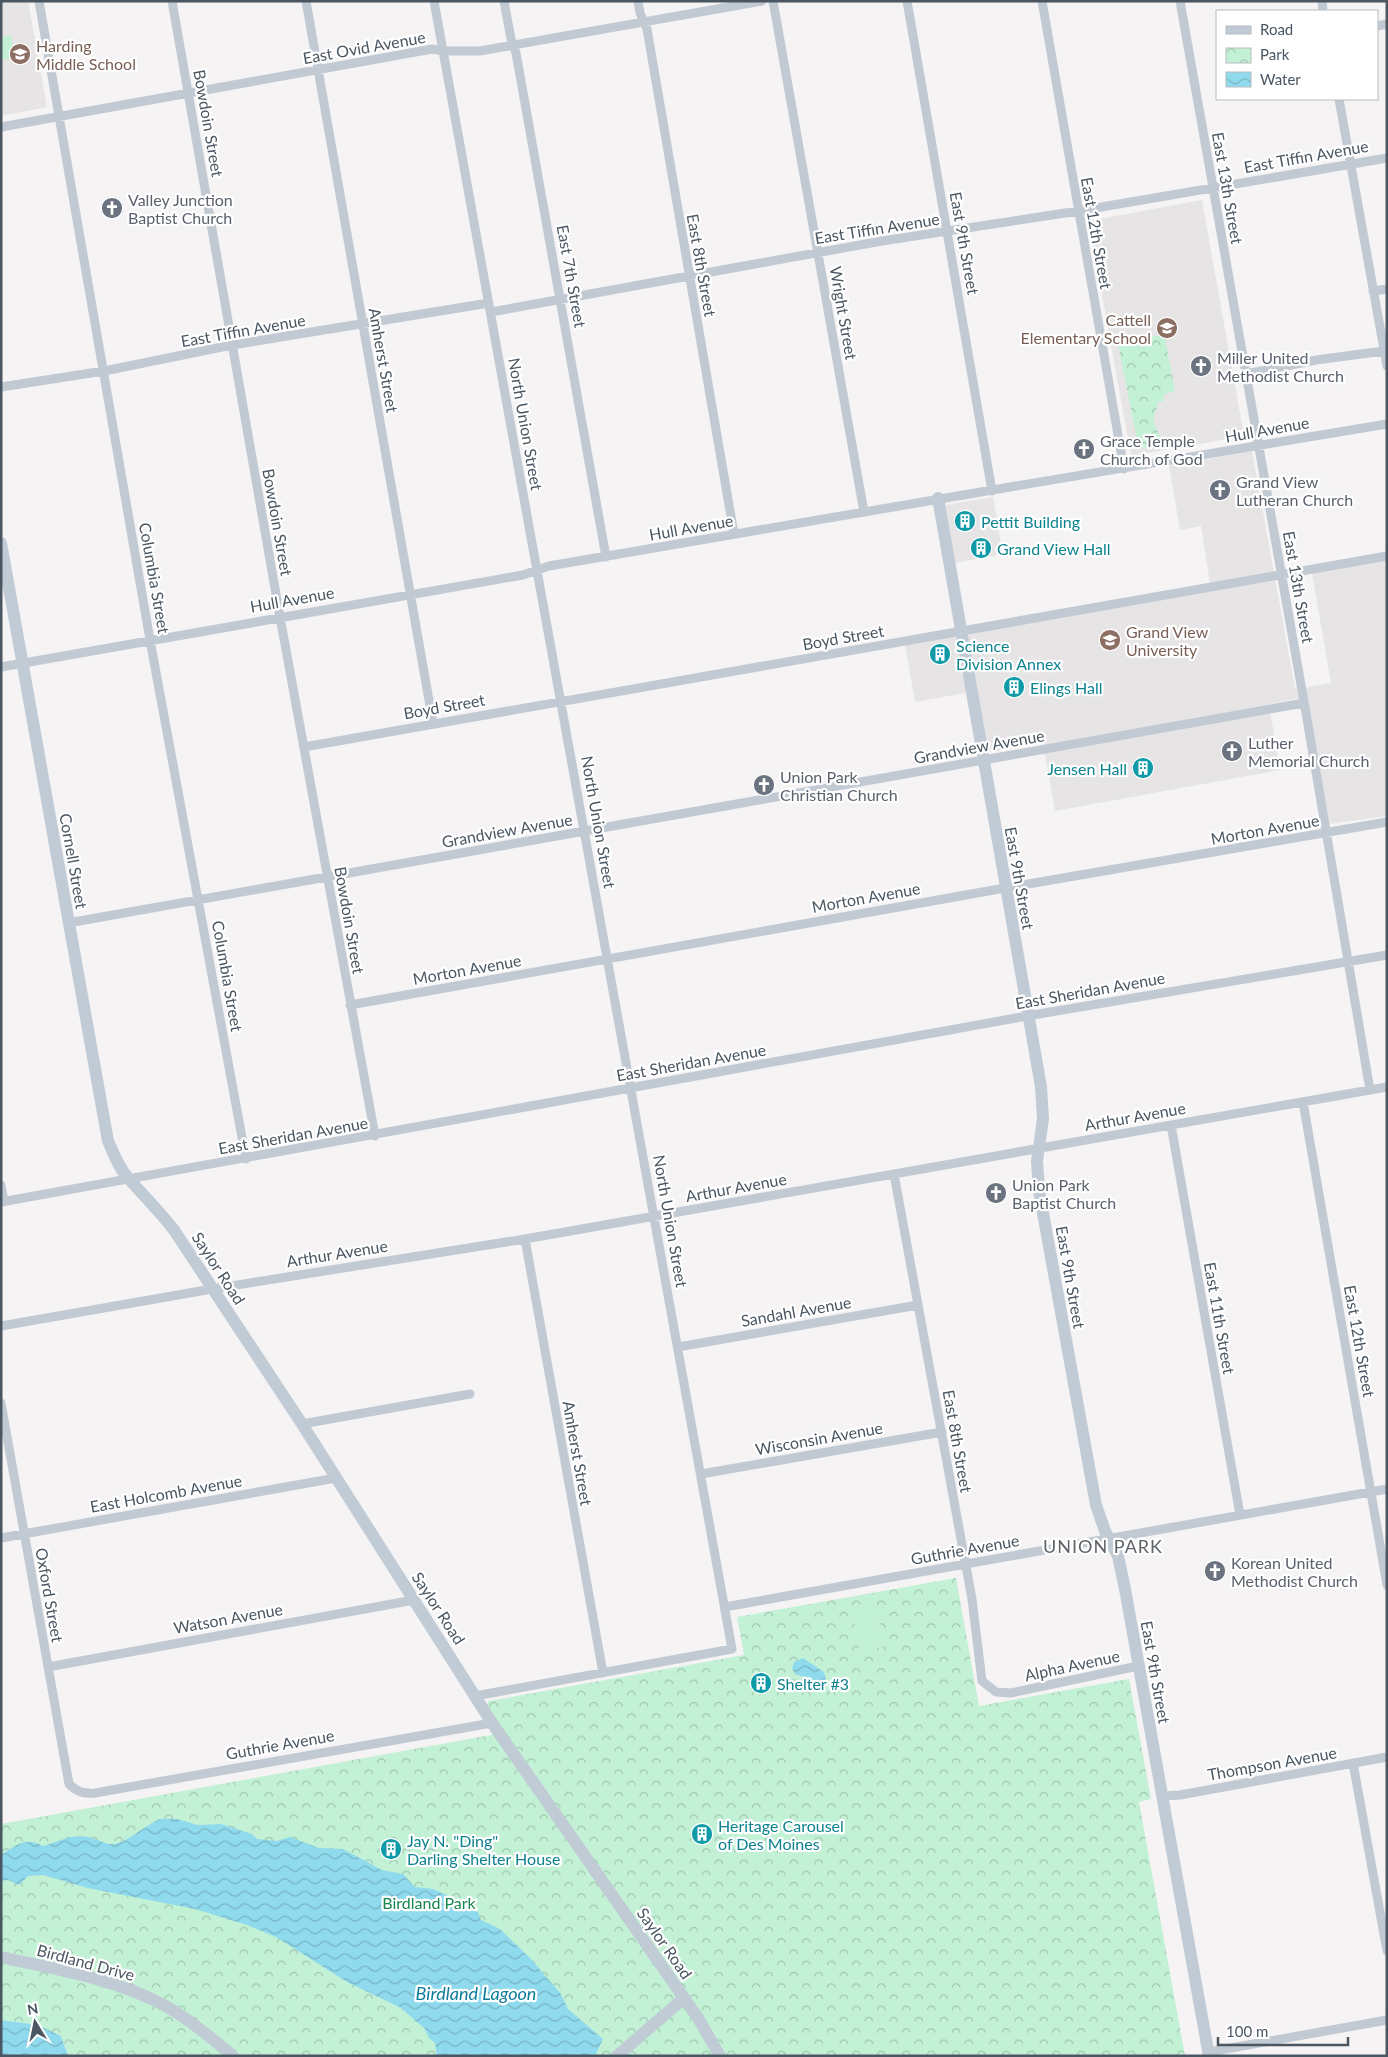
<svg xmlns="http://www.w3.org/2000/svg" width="1388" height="2057" font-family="Lato,sans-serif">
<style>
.education{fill:#e6e4e5}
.park{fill:url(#park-crowns)}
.garden{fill:#c3f1d5}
.water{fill:url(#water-waves)}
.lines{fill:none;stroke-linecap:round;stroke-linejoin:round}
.street{stroke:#c1cad2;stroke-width:9}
.secondary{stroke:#c1cbd6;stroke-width:12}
.labels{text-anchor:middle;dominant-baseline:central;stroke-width:4.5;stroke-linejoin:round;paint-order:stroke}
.education-label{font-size:16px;fill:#785e54;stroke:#fff;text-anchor:start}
.street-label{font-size:16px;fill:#4a5661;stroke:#fff}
.worship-label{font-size:16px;fill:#5b616d;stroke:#fff;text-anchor:start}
.culture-label{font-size:16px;fill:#0d838f;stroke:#fff;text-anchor:start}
.park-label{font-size:16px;fill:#17864f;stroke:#fff}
.neighbourhood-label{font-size:18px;letter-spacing:1px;fill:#5f6368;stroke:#fff}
.water-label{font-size:18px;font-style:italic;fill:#0c7c9b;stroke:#fff}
</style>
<defs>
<pattern id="park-crowns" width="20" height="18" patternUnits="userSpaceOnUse" patternTransform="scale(1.25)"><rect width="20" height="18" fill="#c3f1d5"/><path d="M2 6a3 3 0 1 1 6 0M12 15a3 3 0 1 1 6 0" fill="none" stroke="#a0c6b0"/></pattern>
<pattern id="water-waves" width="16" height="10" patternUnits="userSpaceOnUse" patternTransform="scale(1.25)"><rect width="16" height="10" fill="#90daee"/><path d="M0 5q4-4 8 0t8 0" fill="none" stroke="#78b4c4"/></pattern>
</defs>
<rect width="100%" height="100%" fill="#f5f3f3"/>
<path class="education" d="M1,1h27l19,106 -46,9z
M1202,200l42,236 -113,20 -42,-235z
M1252,451l43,238 36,-6 -19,-110 75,-13v256l-58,8 -23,-127 -37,7 11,66 -225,41 -12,-68 -51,9 -4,-2 -12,-59 -61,11 -10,-58 56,-9 -22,-129 54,-9 10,57 -48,9 12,71 244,-44 -10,-64 -21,4 -11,-64z"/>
<path class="park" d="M1164,334l11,57 -11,3 -1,8h-5l-5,20 8,17 -5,7 -10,3 -7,-6 -3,-8 -18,-91z
M956,1578l23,128 150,-27 22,120 -12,3 46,254h-1117l-7,-20 -23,-11 -37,-5v-196l490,-89 7,-5 -11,-26 2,-3 255,-46 -7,-38z"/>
<path class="garden" d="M11,35l3,23 -13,2v-23z
M876,1602l7,45 -24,4 -7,-45z"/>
<path class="water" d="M803,1658l21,14 2,6 -2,5 -9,3 -8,-8 -12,-4 -3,-6 2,-6z
M160,1819h17l21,6 23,-1 31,10 5,5 20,2 13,-4 29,11 24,1 39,21 21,4 12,13 18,2 29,13 16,10 3,8 19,9 30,29 31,36 7,15 35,30 -8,17h-158l-2,-13 -6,-5 -4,-9 -24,-21 -54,-26 -71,-45 -29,-12 -52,-16 -107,-21 -45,-13 -15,1 -9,9 -11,-5 -7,1v-26c15,-9 24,-19 42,-9 16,-4 27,-12 45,-9 10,2 16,8 27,7 12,-2 31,-19 45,-25z
M1,2020l37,5 23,11 7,20h-67z"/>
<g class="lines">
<path class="street" d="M39,1l111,639 96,519
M172,1l108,616 95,519
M306,1l127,722
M434,1l298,1648 -257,47
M504,1l7,38 5,14 90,504
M638,1l2,12 7,16 87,505
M773,1l91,511
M907,1l85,490
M1042,1l82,468
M1180,1l126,712 64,377
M1322,1l1,10
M1377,26l10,-2
M1339,99l48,267
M1,127l431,-78 12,2h36l282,-50
M1373,291l14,-2
M491,312l391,-71 196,-30 309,-53
M1246,374l70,-14 68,-9
M1,387l103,-16 128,-26 257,-42
M1,667l522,-92 26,-9c280,-47 558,-97 838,-142
M304,747l1083,-191
M68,923l1236,-220
M350,1005l655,-117 382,-66
M1303,1102l84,483
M1171,1125l69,390
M894,1174l78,425 10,82 14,11 15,1 127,-27
M1,1185l3,17
M1,1202l1026,-186 360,-61
M525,1239l78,434
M1,1326l211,-37 313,-50 862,-152
M678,1347l240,-42
M1,1403l68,381c8,8 15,10 26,9l397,-70
M302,1424l168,-30
M701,1474l241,-42
M1,1538l335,-60
M725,1607l662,-118
M48,1667l366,-67
M1353,1763l34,188
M1162,1796l18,-1 207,-38
M1209,2052l178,-32"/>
<path class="secondary" d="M938,498l103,589 2,32 -6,42 2,30 57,314 9,26 13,25 7,33 84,467
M1,543l107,598c6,13 11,28 21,38 15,17 31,33 45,51l128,194 190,299 206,295 22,38
M1,1957c54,12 111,21 161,47 26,14 48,33 71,52
M617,2056l67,-58"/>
</g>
<defs>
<g id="school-disc" transform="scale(1.125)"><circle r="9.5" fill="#8d6e63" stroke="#fff"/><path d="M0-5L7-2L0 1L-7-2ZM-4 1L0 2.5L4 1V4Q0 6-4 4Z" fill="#fff"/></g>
<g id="church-disc" transform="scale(1.125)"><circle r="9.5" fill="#6b7280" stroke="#fff"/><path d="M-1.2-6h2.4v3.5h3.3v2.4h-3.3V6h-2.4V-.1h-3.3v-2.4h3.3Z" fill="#fff"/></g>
<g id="building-disc" transform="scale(1.125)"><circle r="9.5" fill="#0f9aa8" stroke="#fff"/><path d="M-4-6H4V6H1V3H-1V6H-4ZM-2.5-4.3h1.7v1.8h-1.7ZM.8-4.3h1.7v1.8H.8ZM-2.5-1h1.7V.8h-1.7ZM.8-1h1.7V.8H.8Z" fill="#fff"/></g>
<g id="university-disc" transform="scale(1.125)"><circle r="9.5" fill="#8d6e63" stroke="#fff"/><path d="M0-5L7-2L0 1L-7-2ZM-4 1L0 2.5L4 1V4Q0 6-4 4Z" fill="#fff"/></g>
</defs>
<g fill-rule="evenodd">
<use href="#school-disc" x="20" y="54"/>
<use href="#church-disc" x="112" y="208"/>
<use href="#school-disc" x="1167" y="328"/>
<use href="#church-disc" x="1201" y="366"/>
<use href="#church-disc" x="1084" y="449"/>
<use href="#church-disc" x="1220" y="490"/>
<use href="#building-disc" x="965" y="521"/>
<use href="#building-disc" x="981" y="548"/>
<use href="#university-disc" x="1110" y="640"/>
<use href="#building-disc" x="940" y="654"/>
<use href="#building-disc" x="1014" y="687"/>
<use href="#church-disc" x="1232" y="751"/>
<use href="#building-disc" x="1143" y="768"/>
<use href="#church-disc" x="764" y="785"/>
<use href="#church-disc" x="996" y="1193"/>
<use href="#church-disc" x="1215" y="1571"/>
<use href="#building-disc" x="761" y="1683"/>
<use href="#building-disc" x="702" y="1834"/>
<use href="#building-disc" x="391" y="1849"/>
</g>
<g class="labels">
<g class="education-label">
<text x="36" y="45">Harding<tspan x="36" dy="18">Middle School</tspan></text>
<text x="1151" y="319" text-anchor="end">Cattell<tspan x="1151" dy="18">Elementary School</tspan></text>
<text x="1126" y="631">Grand View<tspan x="1126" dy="18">University</tspan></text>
</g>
<g class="street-label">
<text transform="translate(364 47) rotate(-10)">East Ovid Avenue</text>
<text transform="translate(209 123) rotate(80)">Bowdoin Street</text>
<text transform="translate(1306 156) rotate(-10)">East Tiffin Avenue</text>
<text transform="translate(1228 188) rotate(80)">East 13th Street</text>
<text transform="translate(877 228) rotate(-9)">East Tiffin Avenue</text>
<text transform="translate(1097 233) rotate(80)">East 12th Street</text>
<text transform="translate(965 243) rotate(80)">East 9th Street</text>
<text transform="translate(702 265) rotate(80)">East 8th Street</text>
<text transform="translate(572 276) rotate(80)">East 7th Street</text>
<text transform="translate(844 313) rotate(80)">Wright Street</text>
<text transform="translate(243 330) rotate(-10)">East Tiffin Avenue</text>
<text transform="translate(384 360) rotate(80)">Amherst Street</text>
<text transform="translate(526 424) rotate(80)">North Union Street</text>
<text transform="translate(1267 429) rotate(-10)">Hull Avenue</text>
<text transform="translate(278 522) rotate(80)">Bowdoin Street</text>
<text transform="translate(691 527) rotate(-10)">Hull Avenue</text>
<text transform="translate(155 578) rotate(80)">Columbia Street</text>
<text transform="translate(1299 587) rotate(80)">East 13th Street</text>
<text transform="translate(292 599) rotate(-10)">Hull Avenue</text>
<text transform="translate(843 637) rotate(-10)">Boyd Street</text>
<text transform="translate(444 706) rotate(-10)">Boyd Street</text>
<text transform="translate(979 746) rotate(-10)">Grandview Avenue</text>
<text transform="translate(599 822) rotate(80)">North Union Street</text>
<text transform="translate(1265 829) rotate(-10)">Morton Avenue</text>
<text transform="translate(507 830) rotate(-10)">Grandview Avenue</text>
<text transform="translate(74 861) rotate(80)">Cornell Street</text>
<text transform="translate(1020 878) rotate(80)">East 9th Street</text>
<text transform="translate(866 897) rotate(-10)">Morton Avenue</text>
<text transform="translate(350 920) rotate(80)">Bowdoin Street</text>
<text transform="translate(467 969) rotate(-10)">Morton Avenue</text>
<text transform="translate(228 976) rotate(80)">Columbia Street</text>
<text transform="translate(1090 990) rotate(-10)">East Sheridan Avenue</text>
<text transform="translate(691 1062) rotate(-10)">East Sheridan Avenue</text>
<text transform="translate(1135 1116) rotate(-10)">Arthur Avenue</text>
<text transform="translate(293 1135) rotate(-10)">East Sheridan Avenue</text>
<text transform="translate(736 1187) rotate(-10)">Arthur Avenue</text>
<text transform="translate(671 1221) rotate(80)">North Union Street</text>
<text transform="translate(337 1253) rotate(-9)">Arthur Avenue</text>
<text transform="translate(219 1268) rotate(57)">Saylor Road</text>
<text transform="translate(1071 1277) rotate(80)">East 9th Street</text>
<text transform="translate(796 1311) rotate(-10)">Sandahl Avenue</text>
<text transform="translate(1220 1318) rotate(80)">East 11th Street</text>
<text transform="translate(1360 1341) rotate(80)">East 12th Street</text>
<text transform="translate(819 1438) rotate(-10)">Wisconsin Avenue</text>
<text transform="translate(958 1441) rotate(80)">East 8th Street</text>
<text transform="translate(578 1453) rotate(80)">Amherst Street</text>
<text transform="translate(166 1493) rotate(-10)">East Holcomb Avenue</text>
<text transform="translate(965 1549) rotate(-10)">Guthrie Avenue</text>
<text transform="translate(50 1595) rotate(80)">Oxford Street</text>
<text transform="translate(439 1608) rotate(57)">Saylor Road</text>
<text transform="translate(228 1618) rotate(-10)">Watson Avenue</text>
<text transform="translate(1072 1665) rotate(-12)">Alpha Avenue</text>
<text transform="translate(1156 1672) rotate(80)">East 9th Street</text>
<text transform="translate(280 1744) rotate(-10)">Guthrie Avenue</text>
<text transform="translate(1272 1763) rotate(-10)">Thompson Avenue</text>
<text transform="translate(665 1943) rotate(55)">Saylor Road</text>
<text transform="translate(86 1962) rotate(15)">Birdland Drive</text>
</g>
<g class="worship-label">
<text x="128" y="199">Valley Junction<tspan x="128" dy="18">Baptist Church</tspan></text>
<text x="1217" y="357">Miller United<tspan x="1217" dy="18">Methodist Church</tspan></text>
<text x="1100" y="440">Grace Temple<tspan x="1100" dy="18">Church of God</tspan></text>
<text x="1236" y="481">Grand View<tspan x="1236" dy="18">Lutheran Church</tspan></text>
<text x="1248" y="742">Luther<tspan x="1248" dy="18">Memorial Church</tspan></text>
<text x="780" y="776">Union Park<tspan x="780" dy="18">Christian Church</tspan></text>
<text x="1012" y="1184">Union Park<tspan x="1012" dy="18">Baptist Church</tspan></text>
<text x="1231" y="1562">Korean United<tspan x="1231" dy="18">Methodist Church</tspan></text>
</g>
<g class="culture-label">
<text x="981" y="521">Pettit Building</text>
<text x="997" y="548">Grand View Hall</text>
<text x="956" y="645">Science<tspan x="956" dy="18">Division Annex</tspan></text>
<text x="1030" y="687">Elings Hall</text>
<text x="1127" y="768" text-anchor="end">Jensen Hall</text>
<text x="777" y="1683">Shelter #3</text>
<text x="718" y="1825">Heritage Carousel<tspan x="718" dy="18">of Des Moines</tspan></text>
<text x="407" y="1840">Jay N. "Ding"<tspan x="407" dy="18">Darling Shelter House</tspan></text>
</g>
<g class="park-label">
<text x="429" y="1902">Birdland Park</text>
</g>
<g class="neighbourhood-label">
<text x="1103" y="1546">UNION PARK</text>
</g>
<g class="water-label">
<text x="476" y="1993">Birdland Lagoon</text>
</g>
</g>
<rect width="1388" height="2057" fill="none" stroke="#4a5661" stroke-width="5"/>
<rect x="1216" y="10" width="162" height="90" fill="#ffffff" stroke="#b7bbc0"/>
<rect x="1226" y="26" width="25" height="8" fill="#c1cbd6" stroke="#b7bbc0"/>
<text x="1260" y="35" font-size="15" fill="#4a5661">Road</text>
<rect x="1226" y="48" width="25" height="15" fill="url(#park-crowns)" stroke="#b7bbc0"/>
<text x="1260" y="60" font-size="15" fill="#4a5661">Park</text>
<rect x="1226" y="72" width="25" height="15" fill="url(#water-waves)" stroke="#b7bbc0"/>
<text x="1260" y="85" font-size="15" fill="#4a5661">Water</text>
<g transform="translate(35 2022) rotate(350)" stroke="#ffffff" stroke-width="4" paint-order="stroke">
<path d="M0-4L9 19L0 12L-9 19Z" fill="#4a5661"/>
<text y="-8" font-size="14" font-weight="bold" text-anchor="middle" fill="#4a5661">N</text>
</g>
<path d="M1218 2037v8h130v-8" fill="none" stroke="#4a5661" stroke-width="2.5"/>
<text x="1226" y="2037" font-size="15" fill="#4a5661" stroke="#ffffff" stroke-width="4" paint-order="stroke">100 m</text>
</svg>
